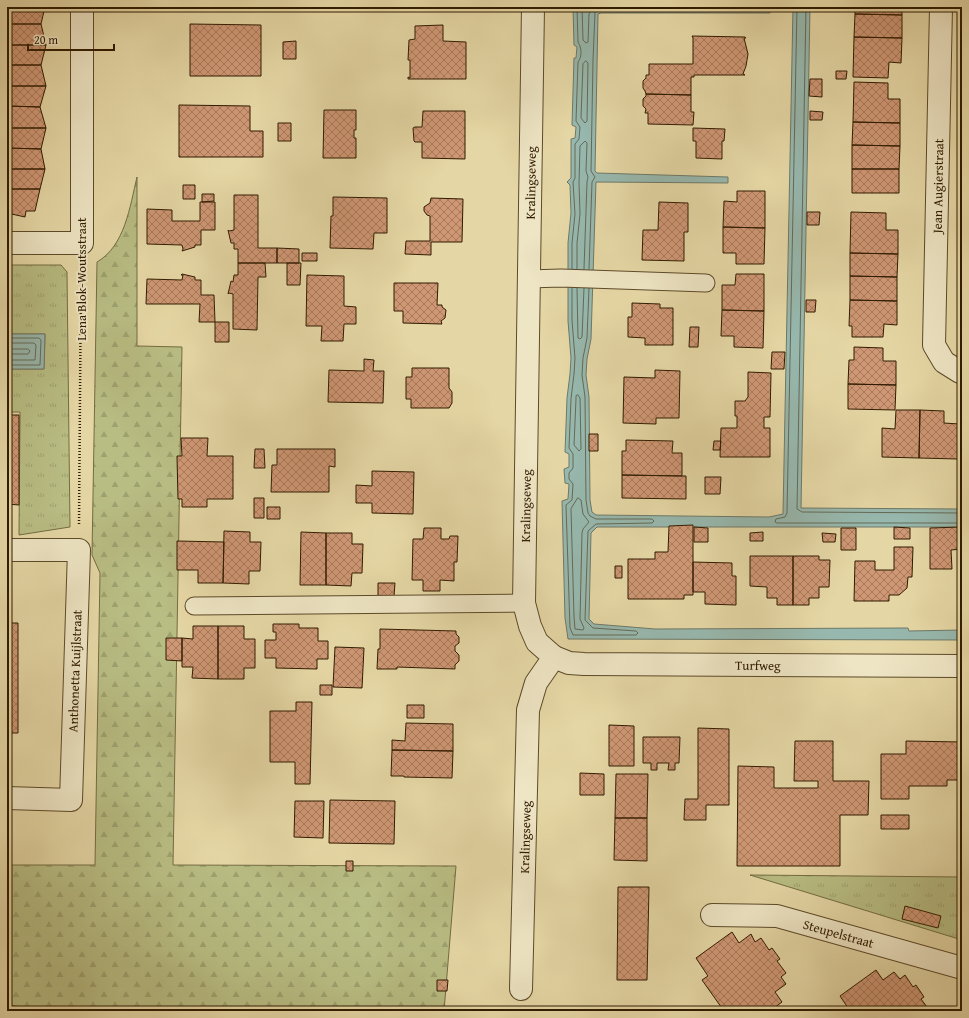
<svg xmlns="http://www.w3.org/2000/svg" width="969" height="1018" font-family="'Gentium Book Plus',serif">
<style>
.grass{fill:url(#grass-tufts);stroke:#746c42}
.forest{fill:url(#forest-firs);stroke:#746c42}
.water{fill:#97b8ae;stroke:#6e7968}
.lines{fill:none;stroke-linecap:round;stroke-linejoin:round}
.shore{stroke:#646a57;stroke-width:1}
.building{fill:url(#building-cross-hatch);stroke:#301b00}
.lane-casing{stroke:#5d4a29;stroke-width:19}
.street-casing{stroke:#5d4a29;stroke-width:24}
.path{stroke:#301b00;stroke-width:2.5;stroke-dasharray:1 2;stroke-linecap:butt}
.lane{stroke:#eee5c4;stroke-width:17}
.street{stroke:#eee5c4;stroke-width:22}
.labels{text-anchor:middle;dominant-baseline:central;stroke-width:3.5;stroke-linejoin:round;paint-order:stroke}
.street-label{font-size:13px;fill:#301b00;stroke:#eee5c4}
</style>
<defs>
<pattern id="grass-tufts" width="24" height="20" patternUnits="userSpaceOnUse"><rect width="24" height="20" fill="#b8bd83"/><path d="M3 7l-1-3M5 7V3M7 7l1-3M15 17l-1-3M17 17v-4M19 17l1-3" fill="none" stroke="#9ea26f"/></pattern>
<pattern id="forest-firs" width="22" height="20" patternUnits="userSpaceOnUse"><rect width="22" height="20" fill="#b8bd83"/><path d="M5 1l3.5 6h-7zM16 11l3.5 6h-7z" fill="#9ea26f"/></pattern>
<pattern id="building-cross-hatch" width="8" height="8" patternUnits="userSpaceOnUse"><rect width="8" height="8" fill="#cf9774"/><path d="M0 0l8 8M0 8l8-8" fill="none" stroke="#a87a5d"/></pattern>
</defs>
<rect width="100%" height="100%" fill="#e5d7a5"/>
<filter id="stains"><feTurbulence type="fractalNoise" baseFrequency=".005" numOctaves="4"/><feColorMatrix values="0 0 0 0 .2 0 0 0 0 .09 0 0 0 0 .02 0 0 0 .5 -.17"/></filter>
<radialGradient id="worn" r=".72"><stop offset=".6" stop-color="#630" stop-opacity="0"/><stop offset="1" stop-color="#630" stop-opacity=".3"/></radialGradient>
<path class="grass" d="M7,265h54l6,7 3,255 -51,8 1,-123h-13v-43h37l1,-35h-38z
M750,875l212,2v63z"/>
<path class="forest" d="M137,177v169l45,1 -9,518 283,1 -12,145h-387l-50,-6v-140h88l5,-292 -8,-18 5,-293c28,-16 33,-56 40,-85z"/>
<path class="water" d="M573,7h196l1,6h-169l-3,1 -3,157 2,2 131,4v6l-132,-1 -5,157 -4,20 -1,16 3,22 1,103 2,12 4,3 173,2 14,-3 10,-507h17l-9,501 161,1v18h-365l-6,6 -2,86 5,5 61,5 253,-1 1,3 53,-1v10l-394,-1 -3,-21 -3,-117 6,-2 1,-15 -4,-1 -1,-14 5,-2v-13l-4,-2 2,-54 3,-24 1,-16 -3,-37v-78l3,-30 -1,-28 -3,-3 4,-4v-39l4,-1 1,-11 -4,-2 2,-67h2l1,-11 -3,-2z
M7,334h38l-1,35h-37z"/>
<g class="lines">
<path class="shore" d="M582,7l1,33 3,3 2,-1 1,-28 4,-7
M797,7l-10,506 -2,4 -9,2 -1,3 2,1h185
M806,7l-9,502 5,3 160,1
M586,61l2,2 -1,58 -2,2 -4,-5 2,-54z
M572,269v-26l3,-29 -2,-32 2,-4v-34l4,-5 1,-12 -4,-6 2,-59c4,-5 4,-14 0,-20l-1,-35
M577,269v-26l3,-29 -1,-31 1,-37 5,-5 2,2 -1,28 2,6 -1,5 -3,87
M589,269l3,-87 3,-5 -4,-6 2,-111 2,-48 6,-3h162l2,-2
M572,288v32l3,38 -1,16 -3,25 -2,49 4,6v14l-4,5v6l4,5 -1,16 -6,5 4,123 3,7h63l2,-2 -2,-2 -43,-3 -8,-8 3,-89 8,-7 56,-1 2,-2 -2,-2h-56l-6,-3 -2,-3 -2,-13 -1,-103 -3,-22 1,-17 4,-20 2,-50
M577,288l1,50 2,1 2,-2 2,-49
M7,338h32l2,2 -1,25h-33
M7,343h27l2,2 -1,15h-28
M7,349h21l2,2 -2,3h-21
M578,395l2,3 1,51 -2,2 -5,-6 2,-46v-3z
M578,498l3,2 2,14 6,8 -6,7 -1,4 -2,86 4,9 -1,2 -8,-1 -1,-12 -3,-108z"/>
</g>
<path class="building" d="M7,7h38l-4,17h-34z
M855,7h47v8l-47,-1z
M855,14l47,1v23l-48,-1z
M7,24h34l5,21h-39z
M190,24l71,1v51h-71z
M443,25v16l23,1v37h-58v-2l2,1v-18h-2l1,-20 6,-1v-13z
M692,36l53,1 1,1h-2l4,16 -2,12 -3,8 2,1h-51v2h-3v18l-45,-1 -1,-3 -2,-3v-7l3,-3v-3h3v-11h44v-26z
M854,37l48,1 -1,25 -12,-1 -1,16 -35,-1z
M296,41v18h-13v-17z
M7,45h39l-5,20h-34z
M7,65h34l5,21h-39z
M836,71h11l-1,8h-10z
M810,79h12v18l-13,-1z
M854,82l34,1v16h12v24l-47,-1z
M7,86h39l-6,21 -33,-1z
M646,94l45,1v17h3l-1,13 -45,-1v-11h-3l1,-4 -3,-3v-7l3,-3z
M179,105l71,1v25h13v26h-84z
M7,106l33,1 6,21h-39z
M324,110h32v20h-2v8h2v20h-33z
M423,111h42v48l-43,-1v-16h-7l-1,-1 -1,-13 2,-1h7z
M810,111l13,1 -1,8h-12z
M853,122l47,1v23l-48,-1z
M278,123h13v18h-13z
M7,128h39l-5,21 -34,-1z
M693,128l32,1 -1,12h-2v18l-26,-1v-17h-3z
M852,145l48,1 -1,23h-47z
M7,148l34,1 4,20h-38z
M7,169h38l-5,20h-33z
M852,169h47v24h-47z
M183,185h12v14h-12z
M7,189h33l-5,22h-9l-1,6 -18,-4z
M737,191h28v37l-42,-1 1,-26 13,1z
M202,194h12v7l-12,1z
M234,195h24v53h19v15h-39v-14h-4v-6h-3l-3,-13 1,1 5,-1z
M333,197l54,1v35h-13l-1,16 -43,-1 1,-32h2z
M431,198l32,1 -1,43h-31v13l-26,-1 1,-13h24v-25l-3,-1 -3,-4v-4l6,-4z
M200,202h15v28h-14v15h-6v2l-13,4 1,-2 -1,-4 -35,-1v-35l25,1v11h28z
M659,202l29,1v29h-4v29l-42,-1 1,-30h15z
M807,212h13l-1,13h-12z
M851,212l35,1v17h12v24l-48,-1z
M723,227l42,1 -1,36h-28v-11h-13z
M277,248l22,1v14h-22z
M302,253h15v8h-15z
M850,253l48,1 -1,23 -47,-1z
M238,263h27l1,14h-8l-1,53 -24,-1v-35l-4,-1 -1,1 3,-13 2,1 1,-7h4z
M287,263h14l-1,22h-13z
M182,274l13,3v3h6v15h13l1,27h-16l1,-18h-54l1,-25 35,1 1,-5h-2z
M736,274h28v37l-42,-1v-25h13z
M307,275l37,1v30l12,1v17h-12l-1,17h-22l1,-15h-16z
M850,276l47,1v24l-47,-1z
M394,283h44l-1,22h5v2l4,3 -1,8 -4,3 1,3 -39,-1v-12h-9z
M806,300h10l-1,12h-9z
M850,300l47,1v24l-13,-1 -1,13h-31v-11h-3z
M632,303l28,1v4h13v37h-28v-7l-17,-1v-20h4z
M722,310l42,1 -1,37 -29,-1v-11h-13z
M215,322h14v20h-14z
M690,327h9l-1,20h-9z
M854,347l29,1v13h13v24l-48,-1 1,-24h5z
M772,352h13l-1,17h-13z
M364,359l10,1 -1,11h11l-1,32 -55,-1 1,-32 35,1z
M412,368h37v20l3,4v11l-3,5h-38v-9h-5v-22h6z
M655,370l25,1 -1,47h-23v6l-33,-1 1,-46 31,1z
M748,372l23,1 -1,44h-6v11h6v29h-50l1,-29h16v-12h-2v-15h10l3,-4z
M848,384l48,1 -1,25 -47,-1z
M896,410h24l-1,48 -37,-1v-29l13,1z
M920,410l24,1v12l15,1 -1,35 -39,-1z
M7,415h12v90l-12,-1z
M959,424h3v23h-3z
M589,434h9v17h-9z
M181,438h27l-1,18h26v43h-26v8h-25v-8h-4l-1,-43h5z
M626,440l47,1 -1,12h10v23l-60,-1v-24h4z
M714,441h7l-1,9h-7z
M255,449h9l1,19h-11z
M277,449h58v18l-6,-1v26h-58l1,-27h5z
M372,471l42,1 -1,42 -41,-1v-10h-16v-18l16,1z
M622,475l64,1v23l-64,-1z
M705,477h16l-1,17h-15z
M254,498h10v20h-10z
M267,507h13v12h-13z
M693,525v70h-9v4h-56v-40h27v-7h13l1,-26z
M694,527l14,1v14h-14z
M894,527l16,1v11h-16z
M962,527v22l-11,1 1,19h-22v-41z
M424,528h17v11h8l1,-3h8l-1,26h-3v19l-14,-1v11h-17v-11h-11l1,-41h10z
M841,528h15v22h-15z
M224,531l26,1v10h11l-1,29h-11v13l-26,-1z
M301,532l25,1v52h-26z
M763,532v9h-13v-8z
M326,533h26v11h11l-1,29h-10l-1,13 -25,-1z
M822,533l14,1 -1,8h-12z
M177,541l47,1 -1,41h-25v-13h-21z
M894,547h19l-1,30h-4l-1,11 -8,7h-10v6h-35l1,-40h20v9h19z
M750,556h43v49h-16v-7h-10v-11l-17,-1z
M793,556h26v4h11l-1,27h-10v11h-10v7h-16z
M693,562l39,1v13h4v29l-31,-1v-12h-12z
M615,566h7v12h-7z
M378,583h17l-1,13h-16z
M7,623h11v110h-11z
M273,624h26v4h19v13h10v18h-11v10l-41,-1v-10h-11v-18h11v-8h-3z
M193,626h25v53l-26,-1 1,-11h-11v-29l11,1z
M218,626h26v13h11v29h-11v11h-26z
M380,629l76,2v3l3,3v6l-4,3v5l4,4v6l-4,4v4l-58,-2v2h-20l1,-20h2z
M166,638h16v23l-16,-1z
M335,647l29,1 -2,40 -29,-1z
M320,685h12v10h-12z
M296,702h16l-2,82h-15v-22h-25v-51h26z
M407,705h17v13h-17z
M406,723l47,1v27l-61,-1v-10l13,1z
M609,725l25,1v40h-25z
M698,728l31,1v76h-23v15h-22l1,-21h13z
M643,737h37l-1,26h-4v7h-7l1,-7h-12v7h-6v-7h-8z
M795,741h38v40h36l-1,34h-28v51h-103l1,-100 36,1v21h44v-7h-24z
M906,741l56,1v38h-15v6h-38v13h-28v-45h25z
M392,750l61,1 -1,27 -48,-1v-1h-13z
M580,773l24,1v21h-24z
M616,774h32l-1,44h-32z
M330,800l65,1 -1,43 -65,-1z
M295,801h29l-1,37 -29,-1z
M881,815h28v14h-28z
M615,818h32v43l-33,-1z
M346,861h7v10h-7z
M618,887h31l-2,93h-30z
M905,906l36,10 -3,12 -36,-9z
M732,932l7,11 12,-9 4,8 6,-4 8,12 3,-2 8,11 -3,2 9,12 -5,4 5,7 -11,8 7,10 -12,9h-46l-22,-31 6,-4 -12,-18z
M876,970l7,10 11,-8 6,7 5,-4 8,12 3,-2 8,12 -3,2 9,12h-80l-10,-15z
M437,980h11l-1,11h-10z"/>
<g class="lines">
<g class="lane-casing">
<path id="lane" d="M528,279l33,-1 145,5
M194,606l330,-3"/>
</g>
<g class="street-casing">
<g id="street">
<path d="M941,7l-7,338 10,17 16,10h2"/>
<path d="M7,243h75v-236"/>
<path d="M7,550h72l-8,250 -64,-2"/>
<path id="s1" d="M554,657l15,6 15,1 378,2"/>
<path id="s2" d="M712,915l65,1 185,52"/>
<path id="s3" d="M521,989l7,-279 8,-27 18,-26 -17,-15 -7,-16 -6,-23 9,-596"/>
</g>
</g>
<path class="path" d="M79,524l2,-255"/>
<use href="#lane" class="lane"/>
<use href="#street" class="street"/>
</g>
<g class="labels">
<g class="street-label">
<text stroke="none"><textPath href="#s3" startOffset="823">Kralingseweg</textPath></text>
<text transform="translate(938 186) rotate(-89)">Jean Augierstraat</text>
<text transform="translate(81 279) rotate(-90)">Lena Blok-Woutsstraat</text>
<text stroke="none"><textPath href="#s3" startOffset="500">Kralingseweg</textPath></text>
<text stroke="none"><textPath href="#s1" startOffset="205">Turfweg</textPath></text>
<text transform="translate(75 671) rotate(-88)">Anthonetta Kuijlstraat</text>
<text stroke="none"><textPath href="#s3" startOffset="152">Kralingseweg</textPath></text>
<text stroke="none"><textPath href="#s2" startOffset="129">Steupelstraat</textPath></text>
</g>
</g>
<rect width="969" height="1018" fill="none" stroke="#e5d7a5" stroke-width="24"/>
<rect x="8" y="8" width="953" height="1002" fill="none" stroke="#301b00" stroke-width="2"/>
<rect x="12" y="12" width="945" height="994" fill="none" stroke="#301b00"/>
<path d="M28 44v6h86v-6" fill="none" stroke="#301b00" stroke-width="2"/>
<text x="34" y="44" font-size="12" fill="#301b00" stroke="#eee5c4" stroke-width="3" paint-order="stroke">20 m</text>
<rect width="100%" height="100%" filter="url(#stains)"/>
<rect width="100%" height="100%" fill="url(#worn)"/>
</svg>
